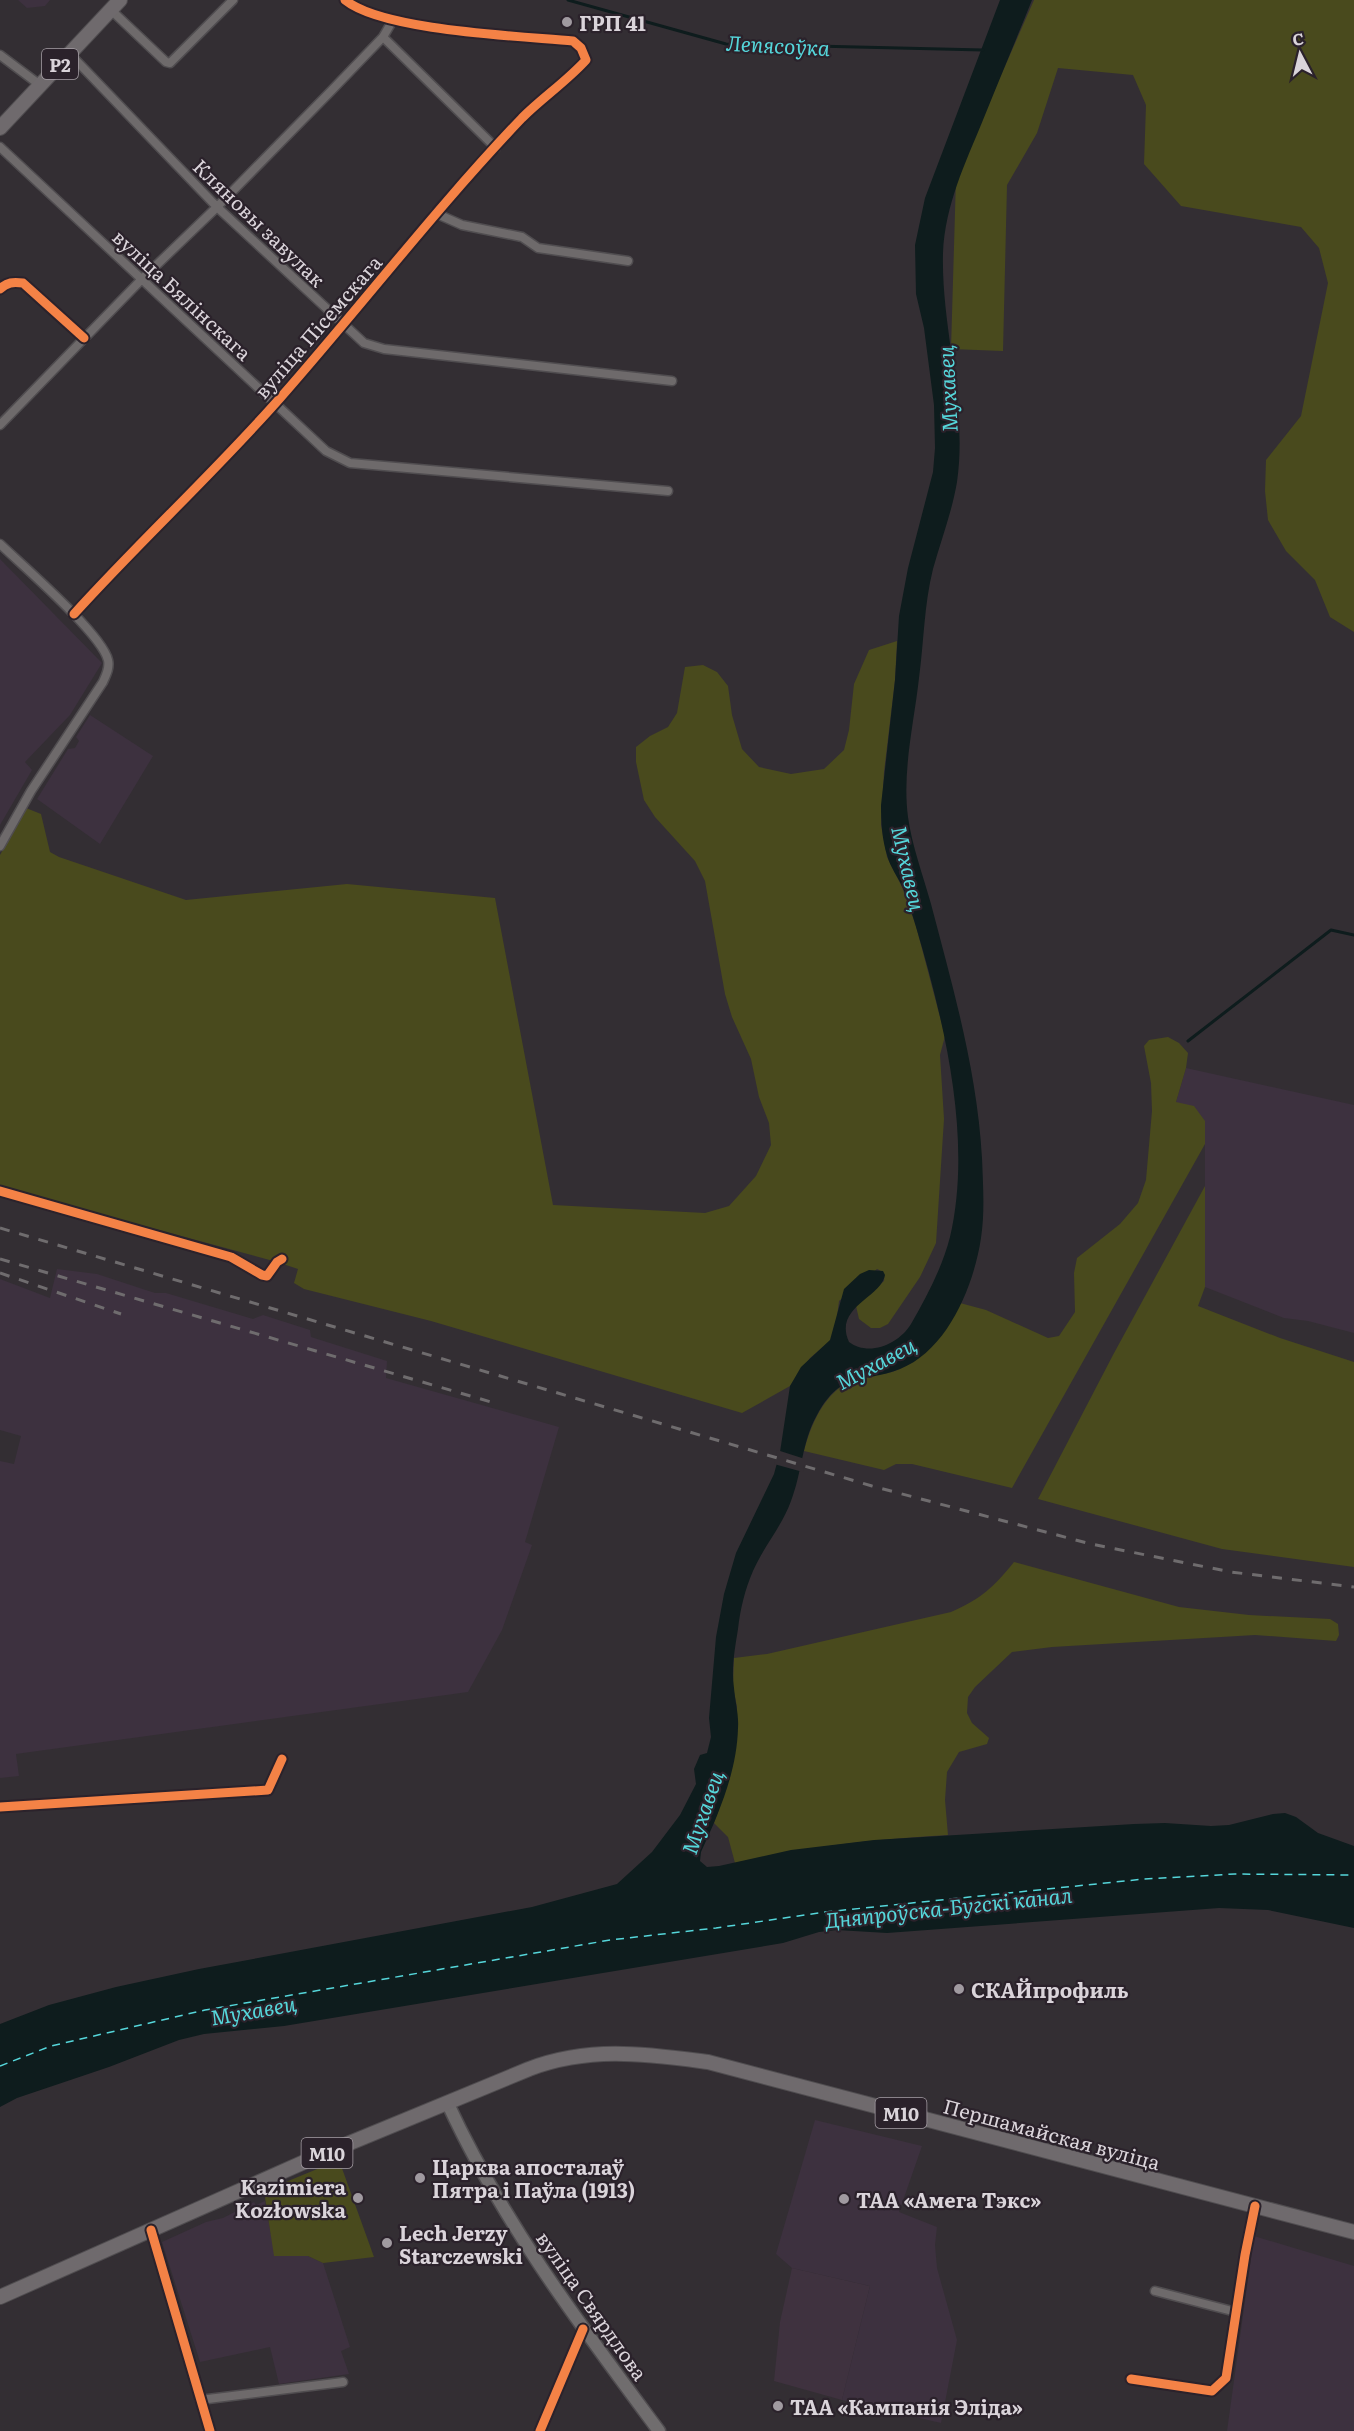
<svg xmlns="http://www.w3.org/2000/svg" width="1354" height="2431" font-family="Literata,serif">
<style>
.built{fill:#3f323f}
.industrial{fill:#3d313f}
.green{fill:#494a1d}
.water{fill:#0e1c1d}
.pier{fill:#332e33}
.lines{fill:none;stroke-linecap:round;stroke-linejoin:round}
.stream{stroke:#0e1c1d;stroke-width:3}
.ferry{stroke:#55d6da;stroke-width:1.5;stroke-dasharray:8 6;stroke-linecap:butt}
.street-casing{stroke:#504d50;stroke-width:11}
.secondary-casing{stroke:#504d50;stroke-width:15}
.primary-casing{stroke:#504d50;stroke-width:16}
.street{stroke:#6e6a6b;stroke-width:8}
.secondary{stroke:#706d6e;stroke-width:12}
.primary{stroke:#6f6a6d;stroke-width:14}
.rail{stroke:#6f6c6e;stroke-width:3;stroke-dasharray:10 10;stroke-linecap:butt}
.cycleway-casing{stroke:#2b222b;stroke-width:13}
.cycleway{stroke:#f48246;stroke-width:9}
.poi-dot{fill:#a09aa0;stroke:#2b222b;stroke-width:2}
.labels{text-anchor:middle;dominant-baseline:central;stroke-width:4.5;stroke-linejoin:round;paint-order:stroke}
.shield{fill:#2b222b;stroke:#a69fa6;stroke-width:1.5}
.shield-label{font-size:18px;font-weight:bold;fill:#dad4da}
.poi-label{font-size:20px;font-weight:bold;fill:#dad4da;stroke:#2b222b;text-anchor:start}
.street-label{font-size:20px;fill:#dad4da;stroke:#2b222b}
.water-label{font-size:21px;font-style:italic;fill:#55d6da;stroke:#2b222b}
</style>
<rect width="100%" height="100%" fill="#332e33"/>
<path class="built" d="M792,2268l78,18 -28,114 -68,-19 6,-59z"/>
<path class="industrial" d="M18,0h32l-5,6 -18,2z
M0,559l102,104 -32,52 -45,47 7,8 -32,55z
M90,715l63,41 -53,88 -63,-45 31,-50 7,-1 4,-7 -3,-4z
M1186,1068l168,37v228l-46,-12 -24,-3 -79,-31v-165l-29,-20z
M57,1269l40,5 58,19h11l87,26 10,-4 47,15 1,7 76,24 -1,17 173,49 -34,115 7,3 -30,85 -34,62 -452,62 3,22 -19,2v-317l14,3 7,-28 -21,-6v-151l50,19z
M815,2120l107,26 -23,66 38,15 -2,18 2,23 20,72 -16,83 -99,-23 28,-114 -78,-18 -16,-14z
M265,2201l10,55h33l15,7 27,84 -9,4 8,23 -70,10 -9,-37 -70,15 -38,-120 44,-20 17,-4 31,-16 2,3z
M1254,2236l100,30v165h-127z"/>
<path class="green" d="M1034,0h320v632l-24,-15 -15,-37 -29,-29 -18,-31 -3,-29 1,-31 35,-44 27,-133 -9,-35 -18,-21 -120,-21 -37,-42 2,-59 -13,-30 -75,-7 -21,65 -30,52 -4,166 -52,-2 5,-171z
M897,641l-2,39 -11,92 -3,53 6,32 15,30 14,39 29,110 -5,19 4,64 -8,124 -16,34 -32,47 -8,4h-9l-12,-9 -3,-13 28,-25c1,-7 0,-9 -7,-12l-38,32 -3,23 -5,16 -21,18 -20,28 -48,27 -311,-92 -127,-32 -10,-6 4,-14 -21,-7 -277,-75v-332l26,-47 15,6 9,38 9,5 127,43 161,-16 148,14 58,307 152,8 24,-7 27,-30 15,-31 -2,-22 -10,-26 -8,-38 -19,-42 -7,-23 -20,-113 -10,-20 -40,-44 -11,-17 -8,-38v-15l14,-11 18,-9 9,-14 8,-46 18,-2 14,7 11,14 4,29 10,34 17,18 32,7 33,-5 20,-19 5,-20 5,-46 15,-34z
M1168,1037l11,6 9,10 -2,15 -10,34 18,4 11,15v23l-193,344 -100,-24h-16l-12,6 -80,-19c8,-31 24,-66 59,-75 10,-2 22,-1 32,-5 32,-12 50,-39 65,-68l26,7 62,28 11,-2 16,-24 -1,-39 3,-15 43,-34 18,-21 8,-23 6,-69 -1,-28 -7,-37 5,-6z
M1205,1186v101l-7,19 82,32 74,24v205l-132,-18 -184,-50 75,-144z
M1014,1562l165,45 70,8 81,4 8,5 1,11 -3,6 -81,-6 -203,12 -40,5 -37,35 -7,10 -1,16 5,10 17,15 -2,6 -28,8 -12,20 -2,28 3,35c-73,4 -142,12 -213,28l-7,-26 -14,-14 17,-49 6,-67 -4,-21 1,-28 33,-4 184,-42c31,-14 42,-24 63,-50z
M339,2160l35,97 -51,6 -15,-7h-34l-10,-65z"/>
<path class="water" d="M1000,0h32c-16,40 -33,80 -49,120 -18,44 -38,85 -40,133 -2,76 25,153 14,229 -5,30 -16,58 -24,87 -9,36 -9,72 -14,109 -5,45 -17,93 -11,139 4,29 15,58 23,87 22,84 46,166 51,254 1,26 3,54 -1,80 -7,47 -33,112 -81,131 -39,15 -58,1 -83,46 -15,26 -15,58 -26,86 -9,25 -27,45 -38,70 -8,18 -13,39 -15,58 -3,19 -7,40 -4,59 1,14 5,26 4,40 -1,43 -19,85 -37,124l-1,9 7,6 12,-1 72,-16 83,-10 260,-16 31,-1 46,3 18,-1 44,-11 12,-1 11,4 22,16 36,13v82l-86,-18 -49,-2 -332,25 -50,-3 -18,2 -36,11 -499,83 -80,8 -25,6 -70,27 -92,31 -17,9v-83l49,-19 67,-18 83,-18 333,-62 85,-23 35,-32 28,-37 16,-31 -2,-15 6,-14 7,-2 4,-16 -2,-19 7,-81 8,-43 12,-41 38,-79 6,-22 10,-66 11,-19 29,-27 14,-51 16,-15 9,-4 14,1 2,4c-4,23 -52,32 -36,67 20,15 50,2 62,-18 16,-28 31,-56 39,-87 23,-98 -6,-216 -34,-310 -4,-13 -8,-27 -13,-39 -5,-11 -13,-21 -16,-33 -5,-16 -6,-33 -6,-50l14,-125 4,-64 9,-48 25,-96 2,-24 -1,-43 -10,-77 -8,-34 -1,-49 10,-47z"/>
<path class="pier" d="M777,1450l28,9 -2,13 -29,-8z"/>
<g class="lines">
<path class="stream" d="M568,0l158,44 257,6
M1188,1041l143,-111 23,5"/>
<path class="ferry" d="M0,2066l51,-20 154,-36 405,-70 106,-12 109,-16 319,-33 91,-5 119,1"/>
<g class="street-casing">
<path id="street" d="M111,10l55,52 4,1 63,-63
M383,37l113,111
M70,54l147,153 147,136 20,6 288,32
M0,55l40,30
M0,147l326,304 24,12 318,28
M435,213l27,12 60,12 16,11 90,13
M0,289c7,-7 13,-7 23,-6l61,55
M0,425l142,-146 75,-72 115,-117 51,-53 10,-17
M0,544c23,22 102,90 108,116 2,8 -2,15 -5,22l-72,109 -31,55
M74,614c67,-74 141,-142 207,-217 81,-92 156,-190 241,-279 20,-20 45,-37 64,-58l-5,-12 -8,-7c-53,-5 -190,-10 -228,-41
M0,1191l231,66 31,18 5,1 10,-14 5,-3
M0,1807l268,-17 14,-31
M151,2230l59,201
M1155,2291l81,21
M1131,2379l81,12 14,-13 19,-123 10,-49
M200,2400l143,-18
M540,2431l43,-102"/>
</g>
<g class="secondary-casing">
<path id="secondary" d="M448,2104c55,119 133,222 211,327"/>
</g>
<g class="primary-casing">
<path id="primary" d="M0,128l120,-128
M0,2297l311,-138 218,-90c61,-23 116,-15 179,-7l646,170"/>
</g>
<use href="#street" class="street"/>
<use href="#secondary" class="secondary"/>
<use href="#primary" class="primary"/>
<path class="rail" d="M0,1228l872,258 219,58 140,28 123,15
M0,1259l491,143
M0,1273l121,41"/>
<g class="cycleway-casing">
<path id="cycleway" d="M0,289c7,-7 13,-7 23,-6l61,55
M74,614c67,-74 141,-142 207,-217 81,-92 156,-190 241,-279 20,-20 45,-37 64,-58l-5,-12 -8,-7c-53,-5 -190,-10 -228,-41
M0,1191l231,66 31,18 5,1 10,-14 5,-3
M0,1807l268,-17 14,-31
M151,2230l59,201
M1131,2379l81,12 14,-13 19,-123 10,-49
M540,2431l43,-102"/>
</g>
<use href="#cycleway" class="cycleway"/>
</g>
<g class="poi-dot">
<circle cx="567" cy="22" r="6"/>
<circle cx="959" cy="1989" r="6"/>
<circle cx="420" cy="2178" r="6"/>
<circle cx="358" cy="2198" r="6"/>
<circle cx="844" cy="2199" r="6"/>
<circle cx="387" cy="2243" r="6"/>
<circle cx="778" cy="2406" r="6"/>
</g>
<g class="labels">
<g class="shield">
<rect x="42" y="49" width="36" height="30" rx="4.5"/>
<rect x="875.5" y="2098" width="51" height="30" rx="4.5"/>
<rect x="301.5" y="2138" width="51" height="30" rx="4.5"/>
</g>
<g class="shield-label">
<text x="60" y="64">Р2</text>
<text x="901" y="2113">М10</text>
<text x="327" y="2153">М10</text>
</g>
<g class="poi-label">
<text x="579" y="22">ГРП 41</text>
<text x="971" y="1989">СКАЙпрофиль</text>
<text x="432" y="2166">Царква апосталаў<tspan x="432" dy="23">Пятра і Паўла (1913)</tspan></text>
<text x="346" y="2186" text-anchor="end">Kazimiera<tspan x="346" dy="23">Kozłowska</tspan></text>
<text x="856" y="2199">ТАА «Амега Тэкс»</text>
<text x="399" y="2232">Lech Jerzy<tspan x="399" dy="23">Starczewski</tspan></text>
<text x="790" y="2406">ТАА «Кампанія Эліда»</text>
</g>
<g class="street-label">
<text transform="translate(260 222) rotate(44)">Кляновы завулак</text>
<text transform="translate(183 294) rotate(43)">вуліца Бялінскага</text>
<text transform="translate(317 326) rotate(-49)">вуліца Пісемскага</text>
<text transform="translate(1052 2133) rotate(15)">Першамайская вуліца</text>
<text transform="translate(593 2305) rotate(55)">вуліца Свярдлова</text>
</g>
<g class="water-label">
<text transform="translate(778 44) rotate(3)">Лепясоўка</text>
<text transform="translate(946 389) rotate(-93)">Мухавец</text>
<text transform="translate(910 868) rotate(77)">Мухавец</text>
<text transform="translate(875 1362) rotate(-28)">Мухавец</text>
<text transform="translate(701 1812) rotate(-71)">Мухавец</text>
<text transform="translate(948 1906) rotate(-6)">Дняпроўска-Бугскі канал</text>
<text transform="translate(253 2009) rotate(-10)">Мухавец</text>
</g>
</g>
<g transform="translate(1300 54) rotate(353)" stroke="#2b222b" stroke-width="4.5" paint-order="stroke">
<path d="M0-4.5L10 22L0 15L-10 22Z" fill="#dad4da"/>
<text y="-9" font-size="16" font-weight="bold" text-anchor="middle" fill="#dad4da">С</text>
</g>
</svg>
